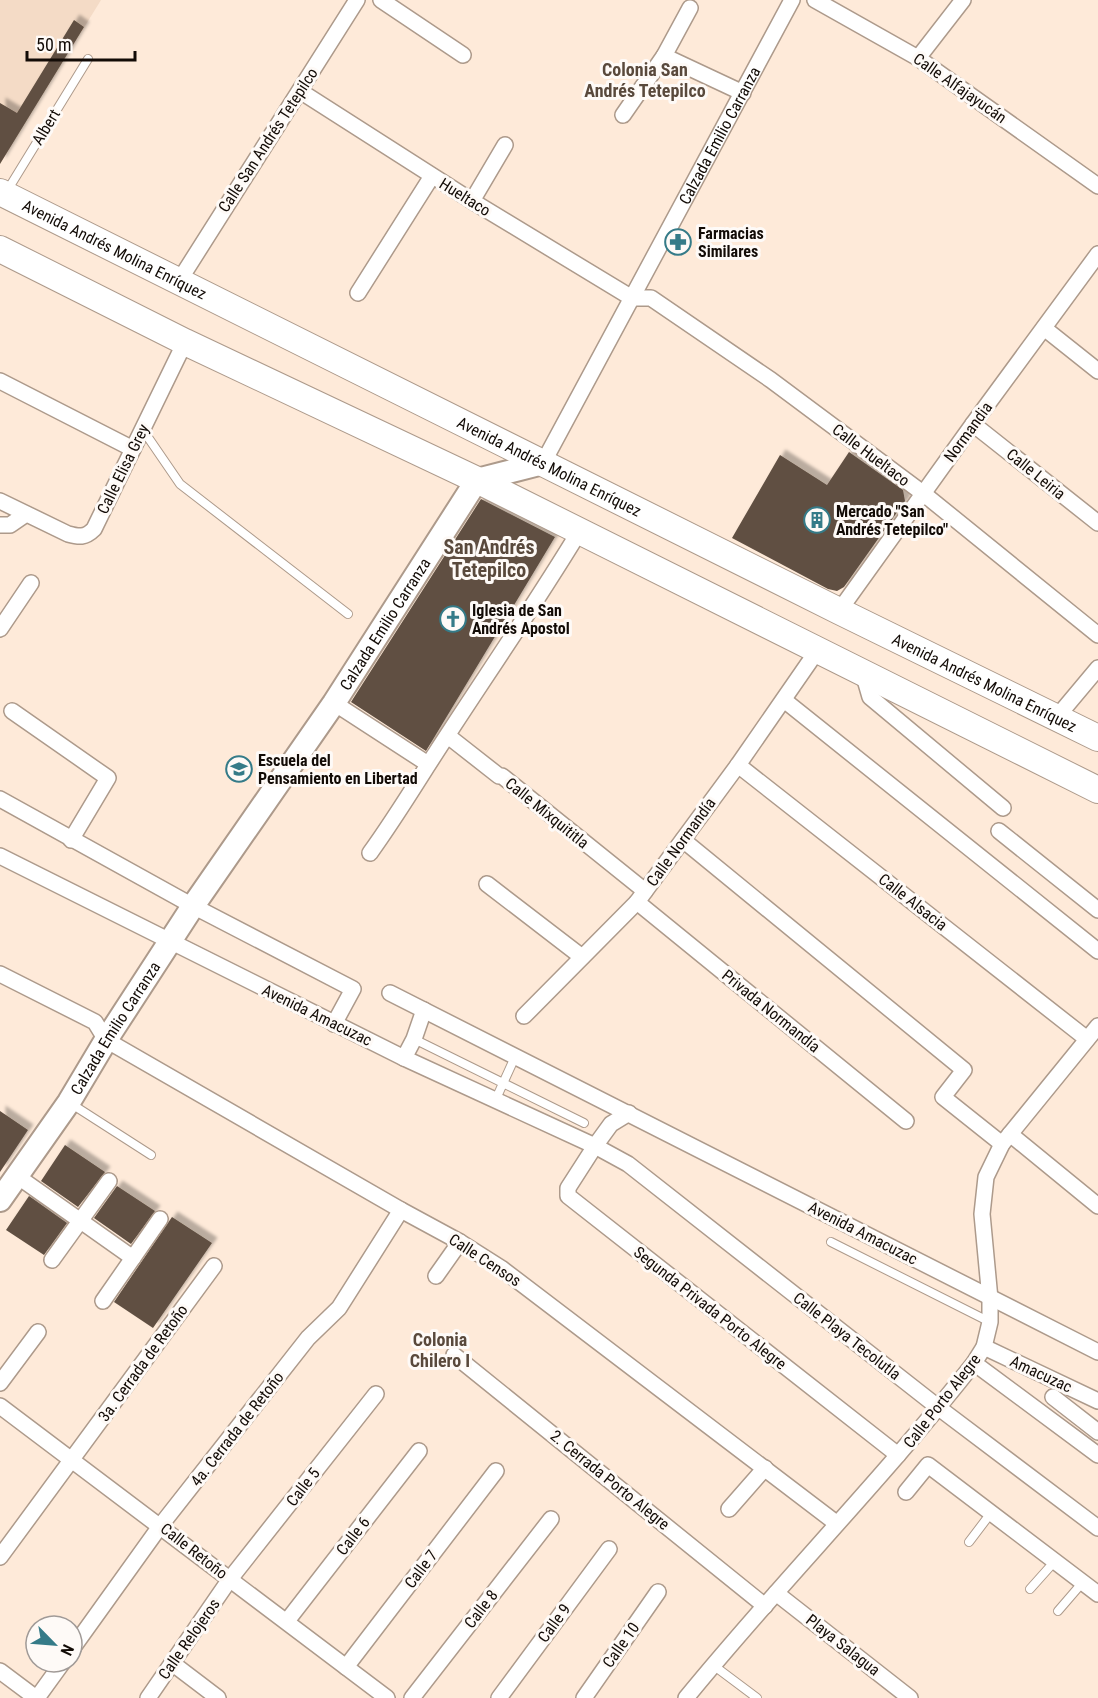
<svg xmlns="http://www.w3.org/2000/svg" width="1098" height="1698" font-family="'Roboto Condensed',sans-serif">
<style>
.built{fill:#f4dbc6}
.building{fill:#605042;filter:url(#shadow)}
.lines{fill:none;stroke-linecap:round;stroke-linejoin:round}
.lane-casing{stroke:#ad9a8b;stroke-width:10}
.street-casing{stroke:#ad9a8b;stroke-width:18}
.secondary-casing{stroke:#ad9a8b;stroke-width:26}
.primary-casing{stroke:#ad9a8b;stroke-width:28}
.lane{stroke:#fff;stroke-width:8}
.street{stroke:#fff;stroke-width:15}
.secondary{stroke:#fff;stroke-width:22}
.primary{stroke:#fff;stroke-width:26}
.labels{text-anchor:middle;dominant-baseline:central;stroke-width:6;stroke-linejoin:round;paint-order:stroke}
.street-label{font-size:16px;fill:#120b06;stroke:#fefaf7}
.poi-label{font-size:16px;font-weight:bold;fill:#120b06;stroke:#fefaf7;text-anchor:start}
.neighbourhood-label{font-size:18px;font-weight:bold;fill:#59493c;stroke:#fefaf7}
.quarter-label{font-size:20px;font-weight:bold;fill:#59493c;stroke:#fefaf7}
</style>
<defs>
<filter id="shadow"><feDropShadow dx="5.5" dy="-5.5" stdDeviation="1.5" flood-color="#0004"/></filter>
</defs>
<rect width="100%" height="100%" fill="#feead9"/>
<path class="built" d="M0,0h101l-101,164z"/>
<path class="building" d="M74,20l10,7 -84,137v-61l17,10z
M849,452l54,38 2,11 -61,86 -7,4 -9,-2 -96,-51 48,-83 47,30z
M481,499l74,38 -129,214 -75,-49z
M0,1111l28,19 -28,42z
M65,1145l40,27 -27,35 -37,-26z
M117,1186l38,25 -24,33 -37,-26z
M29,1196l38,27 -23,32 -38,-25z
M172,1217l40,26 -59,85 -39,-26z"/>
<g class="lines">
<g class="lane-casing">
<path id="lane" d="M7,191l81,-132
M143,430l37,54 168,130
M414,1039l170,84
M495,1101l20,-44
M70,1103l81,52
M831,1242l159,80
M969,1542l22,-29
M1030,1589l25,-28
M1058,1611l25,-29
M713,1665l44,33"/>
</g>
<g class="street-casing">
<g id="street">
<path d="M381,0l82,55"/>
<path d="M815,0l103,58 180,128"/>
<path d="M664,56l79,37"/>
<path d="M918,58l45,-58"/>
<path d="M300,91l172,110 160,97h19l120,82 153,114 174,141"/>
<path d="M623,115l41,-59 26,-48"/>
<path d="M472,201l33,-56"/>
<path d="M179,281l178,-281"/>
<path d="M358,293l74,-117"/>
<path d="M1044,328l54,43"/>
<path d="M0,381l133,68"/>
<path d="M973,424l125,99"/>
<path id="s1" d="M543,463l249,-463"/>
<path d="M0,501l68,33c11,3 17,4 26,-5l91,-187"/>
<path d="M0,525h10l16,-11"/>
<path d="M839,611l134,-187 125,-170"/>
<path d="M0,629l31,-46"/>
<path d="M863,673l7,24 133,111"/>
<path d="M784,700l314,251"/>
<path d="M334,703l94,61"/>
<path d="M12,711l96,67 -37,62"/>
<path d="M1057,717l41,-49"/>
<path d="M448,736l51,40h3l143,115"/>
<path d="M738,765l349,274"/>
<path d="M0,799l193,107 160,83 -19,35"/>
<path d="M999,831l99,79"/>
<path d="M683,840l281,230 -21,27 59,47"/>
<path d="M370,853c21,-29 39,-58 58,-88 50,-78 103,-154 151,-233"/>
<path d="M0,856l404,202 191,88 33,18 311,244 159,120"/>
<path d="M487,884l95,73"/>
<path d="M637,902l269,219"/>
<path d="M0,974l95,48 11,18 295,170 59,32 41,26 335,255"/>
<path d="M390,993l708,359"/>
<path d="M524,1016l113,-114 101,-137 79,-114"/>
<path d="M404,1058l10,-19 10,-29"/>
<path d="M629,1113l-18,11 -16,22 -27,42v8l330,259"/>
<path d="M1010,1134l88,72"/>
<path d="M17,1176l116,82"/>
<path d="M52,1260l57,-79"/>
<path d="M436,1276l24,-34"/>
<path d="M103,1301l57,-82"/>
<path d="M984,1347l114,54"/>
<path d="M454,1355l311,251"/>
<path d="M974,1363l124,92"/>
<path d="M0,1383l38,-51"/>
<path d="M1053,1397l45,35"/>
<path d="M0,1406l387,292"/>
<path d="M906,1492l22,-27 170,129"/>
<path d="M729,1509l36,-41"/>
<path d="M0,1557l214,-291"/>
<path d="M776,1593l134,105"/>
<path d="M287,1621l132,-170"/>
<path d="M72,1649l89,-124 147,-187 31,-30 62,-98"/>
<path d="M172,1663l46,35"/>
<path d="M346,1667l150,-196"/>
<path d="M0,1671l36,27"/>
<path d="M37,1698l26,-36"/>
<path d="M148,1698l82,-119 146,-185"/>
<path d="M412,1698l139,-179"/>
<path d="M499,1698l110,-149"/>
<path d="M584,1698l74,-106"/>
<path d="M686,1698c93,-114 197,-219 288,-335l10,-16 6,-25v-23l-8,-85 4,-37 16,-33 96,-118"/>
</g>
</g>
<g class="secondary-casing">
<g id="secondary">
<path id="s2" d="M0,1200l69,-98 37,-62 87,-134 141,-203 143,-223 66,-17"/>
</g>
</g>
<g class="primary-casing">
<g id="primary">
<path id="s3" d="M0,192l839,419 259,127"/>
<path d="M0,249l185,93 292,138 621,310"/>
</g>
</g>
<use href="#lane" class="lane"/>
<use href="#street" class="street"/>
<use href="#secondary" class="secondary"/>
<use href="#primary" class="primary"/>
</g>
<defs>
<g id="pharmacy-ring" transform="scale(1.35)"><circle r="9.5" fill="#fefaf7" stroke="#357b88" stroke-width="1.5"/><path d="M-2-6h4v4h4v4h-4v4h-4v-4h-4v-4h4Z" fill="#357b88"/></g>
<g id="building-ring" transform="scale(1.35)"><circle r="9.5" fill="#fefaf7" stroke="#357b88" stroke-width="1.5"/><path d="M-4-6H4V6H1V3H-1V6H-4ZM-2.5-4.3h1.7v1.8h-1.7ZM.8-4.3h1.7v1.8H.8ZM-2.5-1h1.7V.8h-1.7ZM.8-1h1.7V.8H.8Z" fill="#357b88"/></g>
<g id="church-ring" transform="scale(1.35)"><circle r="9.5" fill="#fefaf7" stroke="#357b88" stroke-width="1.5"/><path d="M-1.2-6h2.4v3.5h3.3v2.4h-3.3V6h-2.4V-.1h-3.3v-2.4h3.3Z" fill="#357b88"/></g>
<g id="school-ring" transform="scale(1.35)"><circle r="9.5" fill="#fefaf7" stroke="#357b88" stroke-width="1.5"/><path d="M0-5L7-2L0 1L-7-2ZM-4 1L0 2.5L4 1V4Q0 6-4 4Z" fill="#357b88"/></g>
</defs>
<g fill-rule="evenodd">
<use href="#pharmacy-ring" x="678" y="242"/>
<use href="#building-ring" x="817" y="520"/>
<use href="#church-ring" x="453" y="619"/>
<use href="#school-ring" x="239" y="769"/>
</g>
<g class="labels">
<g class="street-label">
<text transform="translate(960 88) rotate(35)">Calle Alfajayucán</text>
<text transform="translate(46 127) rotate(-59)">Albert</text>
<text stroke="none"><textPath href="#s1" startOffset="372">Calzada Emilio Carranza</textPath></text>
<text transform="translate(268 140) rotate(-57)">Calle San Andrés Tetepilco</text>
<text transform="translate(465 197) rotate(32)">Hueltaco</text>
<text stroke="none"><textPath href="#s3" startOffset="128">Avenida Andrés Molina Enríquez</textPath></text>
<text transform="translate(968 432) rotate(-54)">Normandia</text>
<text transform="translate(871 455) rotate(37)">Calle Hueltaco</text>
<text stroke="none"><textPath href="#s3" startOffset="614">Avenida Andrés Molina Enríquez</textPath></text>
<text transform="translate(123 469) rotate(-64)">Calle Elisa Grey</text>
<text transform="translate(1036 474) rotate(39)">Calle Leiria</text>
<text stroke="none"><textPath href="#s2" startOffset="693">Calzada Emilio Carranza</textPath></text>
<text stroke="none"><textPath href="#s3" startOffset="1100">Avenida Andrés Molina Enríquez</textPath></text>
<text transform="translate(547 813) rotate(39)">Calle Mixquititla</text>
<text transform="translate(681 842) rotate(-54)">Calle Normandía</text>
<text transform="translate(913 902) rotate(38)">Calle Alsacia</text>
<text transform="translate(771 1011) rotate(39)">Privada Normandía</text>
<text transform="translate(317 1015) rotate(26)">Avenida Amacuzac</text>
<text stroke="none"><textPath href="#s2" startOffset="207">Calzada Emilio Carranza</textPath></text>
<text transform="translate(863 1233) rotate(27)">Avenida Amacuzac</text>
<text transform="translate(485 1260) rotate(33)">Calle Censos</text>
<text transform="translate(710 1308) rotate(38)">Segunda Privada Porto Alegre</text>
<text transform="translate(847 1336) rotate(38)">Calle Playa Tecolutla</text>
<text transform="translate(143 1363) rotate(-54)">3a. Cerrada de Retoño</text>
<text transform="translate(1041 1374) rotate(25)">Amacuzac</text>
<text transform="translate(942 1401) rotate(-52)">Calle Porto Alegre</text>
<text transform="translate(237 1429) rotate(-52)">4a. Cerrada de Retoño</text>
<text transform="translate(610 1480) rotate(39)">2. Cerrada Porto Alegre</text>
<text transform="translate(303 1487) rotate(-52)">Calle 5</text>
<text transform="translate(353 1536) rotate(-52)">Calle 6</text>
<text transform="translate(194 1551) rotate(38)">Calle Retoño</text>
<text transform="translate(421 1569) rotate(-53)">Calle 7</text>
<text transform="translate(481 1609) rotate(-52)">Calle 8</text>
<text transform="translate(554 1623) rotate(-54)">Calle 9</text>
<text transform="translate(189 1639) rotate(-55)">Calle Relojeros</text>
<text transform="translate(621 1645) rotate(-55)">Calle 10</text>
<text transform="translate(843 1645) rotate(38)">Playa Salagua</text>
</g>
<g class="poi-label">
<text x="698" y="233">Farmacias<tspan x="698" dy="18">Similares</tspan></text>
<text x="836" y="511">Mercado "San<tspan x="836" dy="18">Andrés Tetepilco"</tspan></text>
<text x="472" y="610">Iglesia de San<tspan x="472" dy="18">Andrés Apostol</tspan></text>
<text x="258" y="760">Escuela del<tspan x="258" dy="18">Pensamiento en Libertad</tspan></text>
</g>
<g class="neighbourhood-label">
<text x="645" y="69">Colonia San<tspan x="645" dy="21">Andrés Tetepilco</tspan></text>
<text x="440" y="1339">Colonia<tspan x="440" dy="21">Chilero I</tspan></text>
</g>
<g class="quarter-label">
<text x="489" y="547">San Andrés<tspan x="489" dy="23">Tetepilco</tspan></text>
</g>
</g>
<g transform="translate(54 1644) rotate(115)"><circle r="28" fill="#fefaf7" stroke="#a09a97" stroke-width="1.5"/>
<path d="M0-4.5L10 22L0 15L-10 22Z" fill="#357b88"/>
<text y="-9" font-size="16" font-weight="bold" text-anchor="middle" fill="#120b06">N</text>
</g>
<path d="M27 51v9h108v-9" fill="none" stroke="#120b06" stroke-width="3"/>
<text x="36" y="51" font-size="18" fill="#120b06" stroke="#fefaf7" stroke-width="4.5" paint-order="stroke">50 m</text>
</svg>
